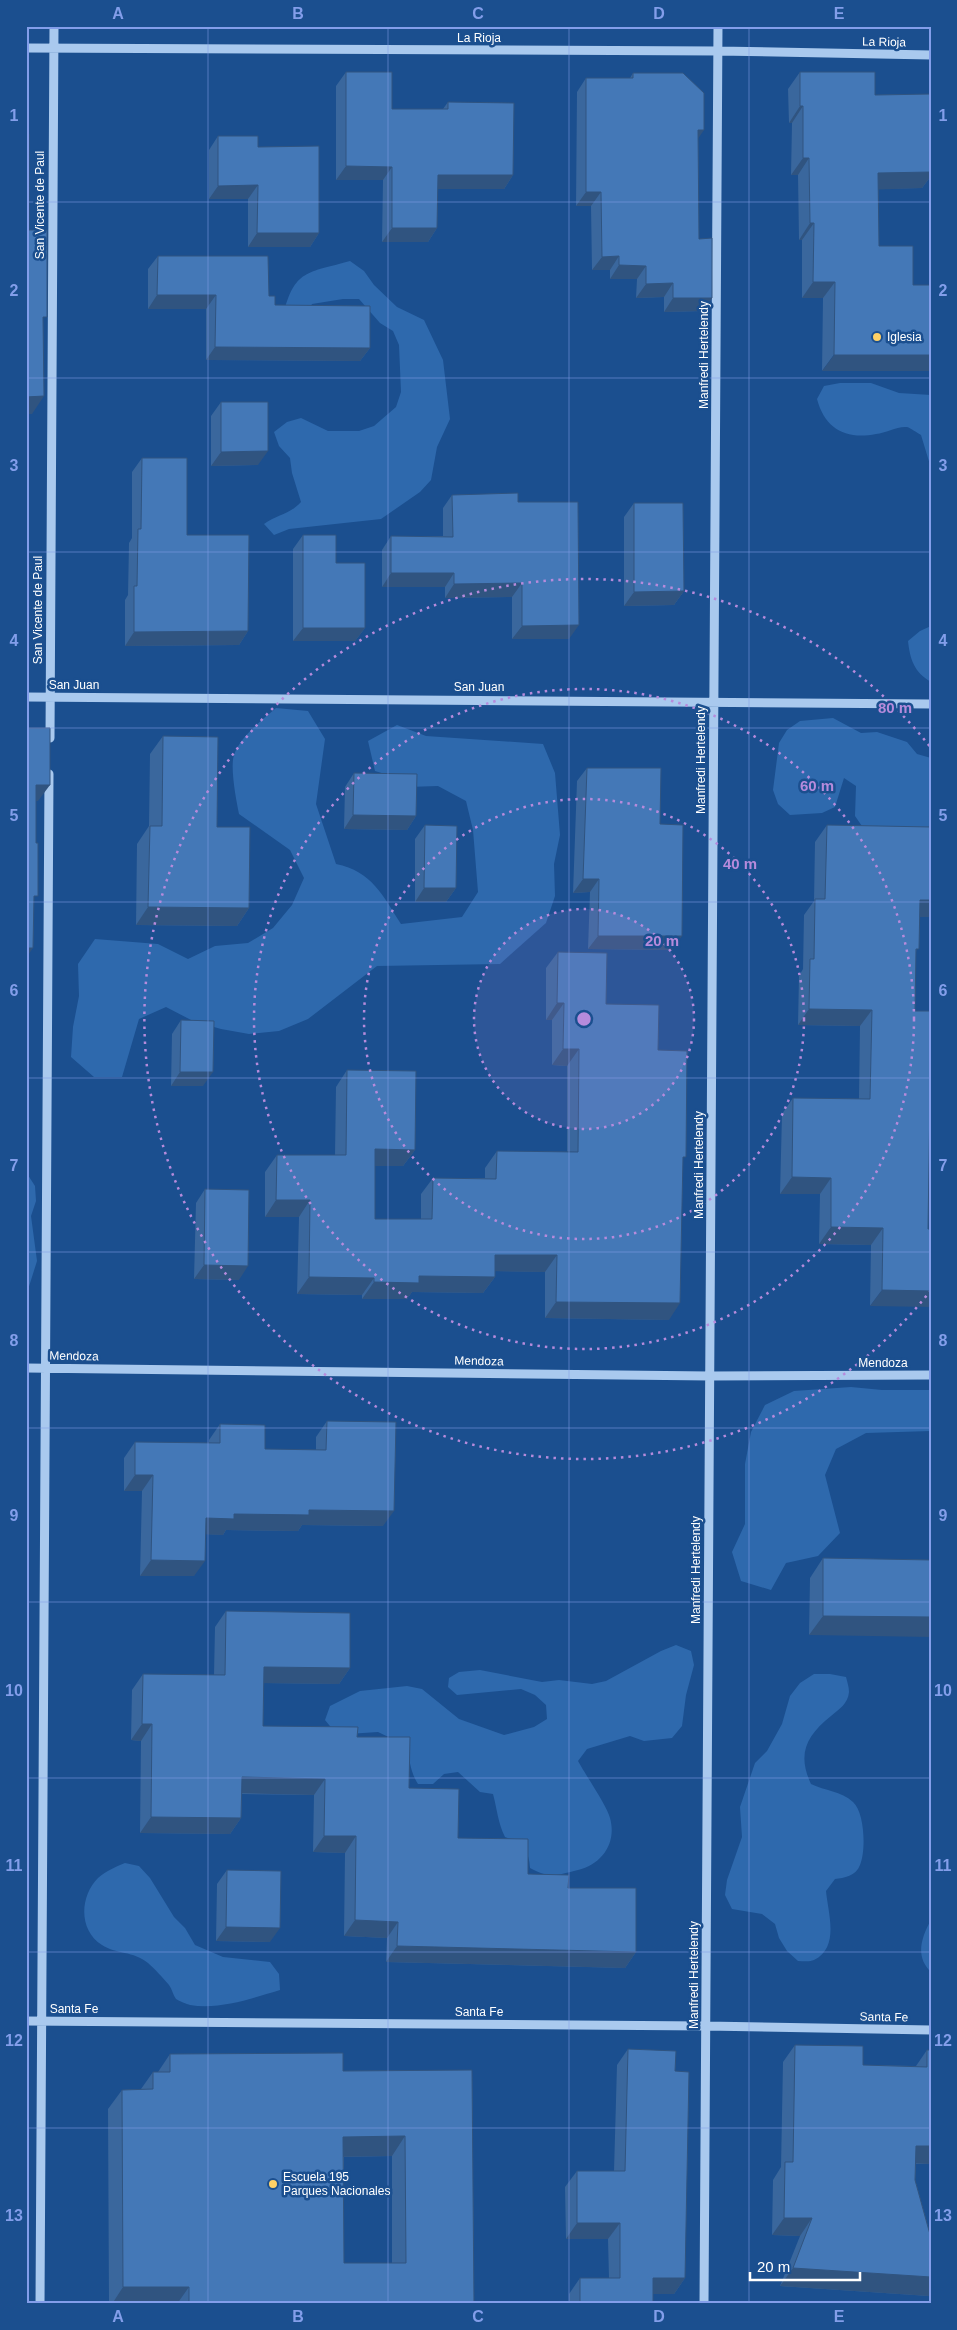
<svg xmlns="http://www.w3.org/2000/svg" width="957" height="2330" font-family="Helvetica,sans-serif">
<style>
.green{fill:#2e69ad}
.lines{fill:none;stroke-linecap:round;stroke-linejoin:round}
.minor{stroke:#a9c9ee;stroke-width:9}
.wall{fill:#3a679d;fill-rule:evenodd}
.shaded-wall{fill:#305480}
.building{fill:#4478b7;stroke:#305480;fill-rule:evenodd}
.grid{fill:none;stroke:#839eea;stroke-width:1;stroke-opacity:0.55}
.ring{fill:none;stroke:#b68bdc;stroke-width:2.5;stroke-dasharray:2.5 5}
.poi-dot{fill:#ffd166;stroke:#1b4f8f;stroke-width:2}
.labels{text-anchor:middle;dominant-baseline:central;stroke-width:5;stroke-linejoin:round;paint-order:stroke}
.street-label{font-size:12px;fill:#fff;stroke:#1b4f8f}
.poi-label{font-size:12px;fill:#fff;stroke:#1b4f8f;text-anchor:start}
.centre{fill:#b68bdc;stroke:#1b4f8f;stroke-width:2.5}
.ring-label{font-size:15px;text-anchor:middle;font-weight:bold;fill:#b68bdc;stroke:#1b4f8f;stroke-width:5;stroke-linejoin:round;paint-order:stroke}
.neatline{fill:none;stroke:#839eea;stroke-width:2}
.grid-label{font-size:16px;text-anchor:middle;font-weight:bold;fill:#839eea}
</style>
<rect width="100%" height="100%" fill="#1b4f8f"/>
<path class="green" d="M350,261l14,10 10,14 23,22 27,13 19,40 7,59 -13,28 -6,33 -11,12 -39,27 -92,10 -15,6 -10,-11c14,-10 25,-9 37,-22l-9,-29 -2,-15 -11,-12 -5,-14 13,-10 14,-4 27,13h31l15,-5 22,-19 5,-15 -2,-47 -6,-14 -13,-8 -21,-24h-16l-31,5 -7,14 -22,-2c11,-47 25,-43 67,-55z
M840,383h31l28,10 32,2v73l-10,-33c-4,-2 -10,-7 -14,-8 -10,-1 -21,6 -31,7 -30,6 -51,-5 -59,-35l7,-13z
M931,626v56c-17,-10 -21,-23 -23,-41l12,-10z
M276,708l32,3 17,28 -9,65 20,60c36,7 47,32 65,60l61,-7 16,-25 -5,-62 -7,-29 -28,-15 -31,1 -3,-7 -29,-9 -7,-30 29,-16 29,11 117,8 12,29 5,62 -6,29 1,32 -9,27 -46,41 -123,2 -69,53 -29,12 -30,3 -28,-5 -28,-8 -27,-14 -27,12 -17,58h-28l-23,-20 2,-30 6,-31 -1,-32 17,-25 63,5 30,15 27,-13 33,-3 25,-15 19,-23 12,-27 -14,-28 -51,-36c-3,-15 -9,-46 -5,-59 6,-18 29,-36 42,-47z
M833,718l28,15 16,-1 30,10 10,12 14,4v81l-67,-10 -9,-13 1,-30 -12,-8 -9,29 -13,6 -32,2 -12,-11 -5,-14 6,-47 8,-13 13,-9z
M26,1172l9,14 1,15 -5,15 6,45 -11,35z
M851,1387l31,3h49v41l-65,2 -30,16 -11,26 15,58 -22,23 -32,7 -15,27 -30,-9 -9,-29 13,-28v-60l6,-32 14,-27 29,-14z
M676,1645l15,6 3,14 -8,30 -4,31 -10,12 -28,3 -14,-5 -43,13 -9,12c7,13 29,45 32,57 7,25 -8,46 -32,52 -21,5 -28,9 -48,-2 -1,-18 -7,-25 -25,-31 -7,-14 -8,-28 -12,-43l-13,-2 -22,-20 -14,2 -11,10h-15c-9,-14 -7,-24 -13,-39l-27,-13 -30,2 -14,-3 -9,-11 5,-14 30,-15 47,-5 15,3 37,30 45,16 30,-8 13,-8 -1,-14 -11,-10 -14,-6 -64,6 -9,-8 1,-9 10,-6 21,-2 62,12 17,-2 33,4 14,-3 55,-30z
M814,1674h16l16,3c1,4 3,10 3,15 -1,12 -10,17 -18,24 -25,20 -34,38 -20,68 14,7 30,7 42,18 12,11 13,49 7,63 -4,11 -16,13 -25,14l-9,12c2,22 14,56 -12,69 -4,2 -11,1 -16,1l-11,-10 -8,-13 -4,-14 -13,-10 -30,-5 -7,-14 2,-15 15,-43 -2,-30 15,-44 12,-12 15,-27 8,-28 10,-13z
M125,1863l14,3 11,12 24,39 11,11 10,17 28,12 47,5 9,12 1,16c-27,8 -60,20 -90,15 -3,-1 -11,-4 -14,-6 -3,-4 -4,-10 -7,-14 -6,-7 -14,-16 -21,-22 -14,-12 -33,-9 -46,-18 -24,-15 -22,-49 -4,-67 8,-7 17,-11 27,-15z
M931,1920v52c-16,-15 -10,-34 0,-52z"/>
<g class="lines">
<path class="minor" d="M26,48l692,3 213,4
M26,697l905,7
M50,738l4,-712
M26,1368l684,8 221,-1
M26,2021l680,5 225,4
M40,2304l9,-1530
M704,2304l14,-2278"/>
</g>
<path class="wall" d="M346,72l46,37h51l5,-7 65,73 -9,14h-67v39l-9,14h-46l1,-62h-47v-94z
M800,72l75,23 56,-1v82l-9,12 -44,1 1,57h34l-91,125 1,-73h-21v-58h-3l-1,-65h-7l1,-52h-3l-1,-34z
M633,73l65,66 1,100 13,59 -9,13 -39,1v-15l-28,1 1,-19h-27v-9h-18l-1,-64h-15l1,-114 9,-14h44z
M218,136l101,97 -9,14h-62v-48h-39v-49z
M158,256l111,40 6,9 95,43 -10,13 -154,-1v-51h-58v-40z
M221,402l37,63 -47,1v-50z
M142,458l45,77 61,96 -9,14 -114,1v-46l3,-5 1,-52 3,-5v-66z
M452,495l66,7 51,137h-57v-42l-67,1v-11h-63v-37l9,-14h52v-28z
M634,503l50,88 -10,14 -50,1v-89z
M303,535l33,28 29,65 -10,13h-62v-92z
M163,736l54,91 32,81 -12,18 -101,-1 1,-81 12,-18 1,-72z
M587,768l73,56 12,126 -84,-1 2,-57 -17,1 4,-112z
M354,773l62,43 -9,14 -63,-1 1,-42z
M425,825l31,63 -10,14h-31v-63z
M827,825l104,2v90h-11l-4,36 -1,58 16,102h-1l-2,116 -58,77 1,-61 -52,-1 1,-50h-40l2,-80 11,-16 66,1 1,-73 -62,-1 1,-49 4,-7 1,-54 10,-14 1,-59z
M558,952l48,52 52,46 25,112 -14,158 -124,-2v-46l-50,-1v6l-12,16 -71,-1 -5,7h-45v-4l-65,-1 2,-77h-34v-45l12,-17h58l1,-68 11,-17 68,80 -12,16h-28v53h46v-25l12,-16h52v-10l12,-17 70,1v-86l-15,-1v-45h-6v-52z
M181,1020l22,66h-32l1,-52z
M205,1189l34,91 -45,-1 2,-76z
M327,1421l56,105 -81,-1 -4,6 -72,-1 -3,5 -17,-1 -12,42h-54l2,-85h-18v-33l11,-16 74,1v-3l11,-16 45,25 51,1v-13z
M823,1558l108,2 -122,75 1,-57z
M226,1611l124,57 -11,16 -76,-1v43l94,11 101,101 70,36 40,14 68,64 -11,16 -239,-6 1,-24 -43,-2 1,-83 -32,-1 1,-57 -72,-1 -1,24 -11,16 -90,-1 1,-92 -10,-1 1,-50 11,-16 71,1 1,-48z
M227,1870l43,72 -54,-1 1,-57z
M795,2045l68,20 53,1 11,-16h4v114h-15l-1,16 16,58v55l-2,3 -149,-10 20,-50 -28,-1 1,-55 8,-13 2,-105z
M628,2049l47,22 10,207 -11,16h-21v10h-84v-10l11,-16h29l-1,-39h-42l-1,-52 12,-16h37l3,-106z
M170,2054l173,17 129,-1 2,234h-365l-1,-195 14,-19 19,-1 12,-17h5zM392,2156v107h-48v-106z"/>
<path class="shaded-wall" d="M800,106h3l-11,17h-3z
M698,130h6l-9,13z
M803,158h6l-11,17h-7z
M346,166l46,1 -9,13h-47z
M931,172v4l-9,12 -56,2 12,-17z
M438,175h75l-9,14h-76z
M258,185l-10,14h-39l9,-13z
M586,192h15l-10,14h-15z
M810,223h4l-12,17h-3z
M392,228h45l-9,14h-46z
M257,233h62l-9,14h-62z
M619,256l-9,14h-18l10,-13z
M619,265l27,1 -9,13h-27z
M813,282h22l-12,16h-21z
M673,283l-9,14 -28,1 10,-14z
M157,295h59l-10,14h-58z
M673,298h39l-9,13 -39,1z
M215,347l155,1 -10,13 -154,-1z
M834,355h97v16h-109z
M44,396l-12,18h-6v-17z
M268,451l-10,14 -47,1 10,-14z
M391,573h63l-9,14h-63z
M522,583l-10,14 -67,1 9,-14z
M684,591l-10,14 -50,1 10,-14z
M579,625l-10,14h-57l10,-13z
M303,628h62l-10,13h-62z
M248,631l-9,14 -114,1 9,-14z
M36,785h14l-12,16h-12z
M353,815l63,1 -9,14 -63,-1z
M583,879h16l-9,13 -17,1z
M424,888h32l-10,14h-31z
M920,900h11v17h-22z
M148,907l101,1 -12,18 -101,-1z
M598,936h84l-10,14 -84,-1z
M26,948h7l-7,10z
M557,1003h7l-12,17h-6z
M809,1009l63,1 -12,16 -62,-1z
M563,1049h16l-12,17 -15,-1z
M180,1072h33l-10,14h-32z
M930,1096h1v17h-13z
M375,1149l40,1 -12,16h-39z
M792,1177l39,1 -11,16h-40z
M276,1200h34l-11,17h-34z
M831,1227l52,1 -12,17 -52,-1z
M495,1255h62l-12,17 -61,-1z
M204,1265l44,1 -9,14 -45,-1z
M419,1276l76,1 -12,16 -71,-1 -5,7h-45l12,-17z
M309,1277l65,1 -12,17 -65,-1z
M882,1290l49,1v16l-61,-1z
M556,1302l124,1 -11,17 -124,-2z
M135,1475h18l-11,16h-18z
M309,1510l85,1 -11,15 -81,-1 -4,6 -72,-1 -3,5 -28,-1 11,-16 28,-4z
M151,1560l54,1 -11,15h-54z
M823,1616l108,1v20l-122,-2z
M264,1667l86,1 -11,16 -87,-1z
M142,1724h10l-11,17 -10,-1z
M242,1777l83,2 -11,16 -84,-2z
M151,1817l90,1 -11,16 -90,-1z
M324,1836h32l-11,17 -32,-1z
M355,1920l43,2 -11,16 -43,-2z
M226,1927l54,1 -10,14 -54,-1z
M397,1946l239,6 -11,16 -239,-6z
M405,2136l-13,20 -62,1 13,-20z
M916,2146h15v18l-27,-1z
M784,2218h28l-12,18 -28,-1z
M577,2223h43l-12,16h-42z
M793,2268l138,9v16l-2,3 -149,-10z
M653,2278h32l-11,16h-32z
M123,2287h66l-12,17h-65z"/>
<path class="building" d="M346,72h46v37h56v-7l66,1 -1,72h-75l-1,53h-45v-61l-46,-1z
M800,72h75v23l56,-1v78l-53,1 1,73h34v39h18v70h-97l1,-73h-22l1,-59h-4l-1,-65h-6v-52h-3z
M633,73h50l21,20v37h-6l1,109 13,-1v60h-39v-15l-27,1v-18l-27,-1v-9l-17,1 -1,-65h-15v-114h47z
M26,134h3v96h18v87h-4l1,79 -18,1z
M218,136h40v11l61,-1v87h-62l1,-48 -40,1z
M158,256h110l1,40h6v9l95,1v42l-155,-1 1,-52h-59z
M221,402h47v49l-47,1z
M142,458h45v77h62l-1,96 -114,1v-46h3l1,-57h3z
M518,493v9h60l1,123 -57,1v-43l-68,1v-11h-63v-37l62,1 -1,-42z
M634,503h49l1,88 -50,1z
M303,535h33v28h29v65h-62z
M26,728h24v57h-14v58h2v53h-4l-1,52h-7z
M163,736l55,1 -1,90h33l-1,81 -101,-1 2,-81h12z
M587,768h74l-1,56 23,1 -1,111h-84l1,-57h-16z
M354,773l63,1 -1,42 -63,-1z
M425,825l32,1 -1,62h-32z
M827,825l104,2v73h-11l-1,49h-3l-1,62h16v85h-1l-2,133h3v62l-49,-1 1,-62 -52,-1v-49l-39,-1 1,-79 77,1 2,-89 -63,-1 1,-50h4l1,-60h10z
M558,952l49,1 -1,51 53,1 -1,45 29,1 -1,106h-3l-3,146 -124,-1 1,-47h-62v22l-76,-1v7l-45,-1v-4l-65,-1 1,-77h-34l1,-45h69l1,-85 69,1 -1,79 -40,-1v70h57l1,-41 63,1 1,-28 81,1 1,-103h-16l1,-46h-7z
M181,1020l33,1 -1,51h-33z
M26,1069h2l-1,88h-1z
M205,1189l44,1 -1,76 -44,-1z
M327,1421l69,1 -2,89 -85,-1v5l-75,-1v5l-28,-1 -1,43 -54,-1 2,-85h-18v-33l85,1v-19l45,1v24l61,1z
M823,1558l108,2v57l-108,-1z
M226,1611l124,2v55l-86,-1 -1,59 95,1 -1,10h53l-1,51 50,1 -1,49 70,1v35l41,1 -1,13h68v64l-239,-6 1,-24 -43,-2 1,-84h-32l1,-57 -83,-2 -1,41 -90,-1 1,-93h-10l1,-50 82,1z
M227,1870l54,1 -1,57 -54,-1z
M795,2045l68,1v19l64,2v-17h4v96h-15l-1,34 16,58v39l-138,-9 19,-50h-28l1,-56h8z
M628,2049l48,2 -1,20 14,1 -4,206h-32v26h-73v-26h40v-55h-43v-52h48z
M343,2053v18l129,-1 2,234h-285v-17h-66l-1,-197 31,-1v-17h17v-18zM405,2136l1,127h-62l-1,-126z"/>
<path class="grid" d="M208,26v2278M388,26v2278M569,26v2278M749,26v2278M26,202h905M26,378h905M26,552h905M26,728h905M26,902h905M26,1078h905M26,1252h905M26,1428h905M26,1602h905M26,1778h905M26,1952h905M26,2128h905"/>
<circle cx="584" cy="1019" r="110" fill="#b68bdc" fill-opacity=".12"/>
<g class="ring">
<circle cx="584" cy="1019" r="110"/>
<circle cx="584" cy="1019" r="220"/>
<circle cx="584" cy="1019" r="330"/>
<path d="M931 1290A440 440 0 1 1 931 748"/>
</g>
<g class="poi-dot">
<circle cx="877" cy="337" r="5"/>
<circle cx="273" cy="2184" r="5"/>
</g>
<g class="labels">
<g class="street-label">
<text x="479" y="38">La Rioja</text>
<text transform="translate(884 42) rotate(1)">La Rioja</text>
<text transform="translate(40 205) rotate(-90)">San Vicente de Paul</text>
<text transform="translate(704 355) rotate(-90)">Manfredi Hertelendy</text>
<text transform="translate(38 610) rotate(-90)">San Vicente de Paul</text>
<text x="74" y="685">San Juan</text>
<text x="479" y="687">San Juan</text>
<text transform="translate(701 760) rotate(-90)">Manfredi Hertelendy</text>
<text transform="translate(699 1165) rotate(-90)">Manfredi Hertelendy</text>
<text transform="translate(74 1356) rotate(1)">Mendoza</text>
<text transform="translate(479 1361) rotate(1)">Mendoza</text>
<text x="883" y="1363">Mendoza</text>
<text transform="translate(696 1570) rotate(-90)">Manfredi Hertelendy</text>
<text transform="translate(694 1975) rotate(-90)">Manfredi Hertelendy</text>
<text x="74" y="2009">Santa Fe</text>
<text x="479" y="2012">Santa Fe</text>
<text transform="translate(884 2017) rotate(1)">Santa Fe</text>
</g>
<g class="poi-label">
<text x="887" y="337">Iglesia</text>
<text x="283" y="2177">Escuela 195<tspan x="283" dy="14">Parques Nacionales</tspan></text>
</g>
</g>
<circle cx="584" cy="1019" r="8" class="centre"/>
<g class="ring-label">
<text x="895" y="713">80 m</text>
<text x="817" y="791">60 m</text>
<text x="740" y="869">40 m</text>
<text x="662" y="946">20 m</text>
</g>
<rect width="957" height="2330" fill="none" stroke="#1b4f8f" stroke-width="55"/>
<path d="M750 2272v8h110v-8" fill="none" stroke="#ffffff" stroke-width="2.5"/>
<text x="757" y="2272" font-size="15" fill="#ffffff" stroke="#1b4f8f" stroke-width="4" paint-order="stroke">20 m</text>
<rect x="28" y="28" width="902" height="2274" class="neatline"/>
<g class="grid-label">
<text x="118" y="19">A</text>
<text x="298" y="19">B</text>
<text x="478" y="19">C</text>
<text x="659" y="19">D</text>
<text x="839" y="19">E</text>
<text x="14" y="121">1</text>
<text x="943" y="121">1</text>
<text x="14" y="296">2</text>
<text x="943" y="296">2</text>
<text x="14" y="471">3</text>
<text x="943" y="471">3</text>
<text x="14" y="646">4</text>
<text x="943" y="646">4</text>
<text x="14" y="821">5</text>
<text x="943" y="821">5</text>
<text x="14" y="996">6</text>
<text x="943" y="996">6</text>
<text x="14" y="1171">7</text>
<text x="943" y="1171">7</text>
<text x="14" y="1346">8</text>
<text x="943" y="1346">8</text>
<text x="14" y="1521">9</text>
<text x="943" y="1521">9</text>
<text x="14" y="1696">10</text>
<text x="943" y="1696">10</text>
<text x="14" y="1871">11</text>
<text x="943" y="1871">11</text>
<text x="14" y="2046">12</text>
<text x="943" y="2046">12</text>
<text x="14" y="2221">13</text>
<text x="943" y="2221">13</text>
<text x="118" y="2322">A</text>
<text x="298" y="2322">B</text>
<text x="478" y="2322">C</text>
<text x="659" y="2322">D</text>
<text x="839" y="2322">E</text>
</g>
</svg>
